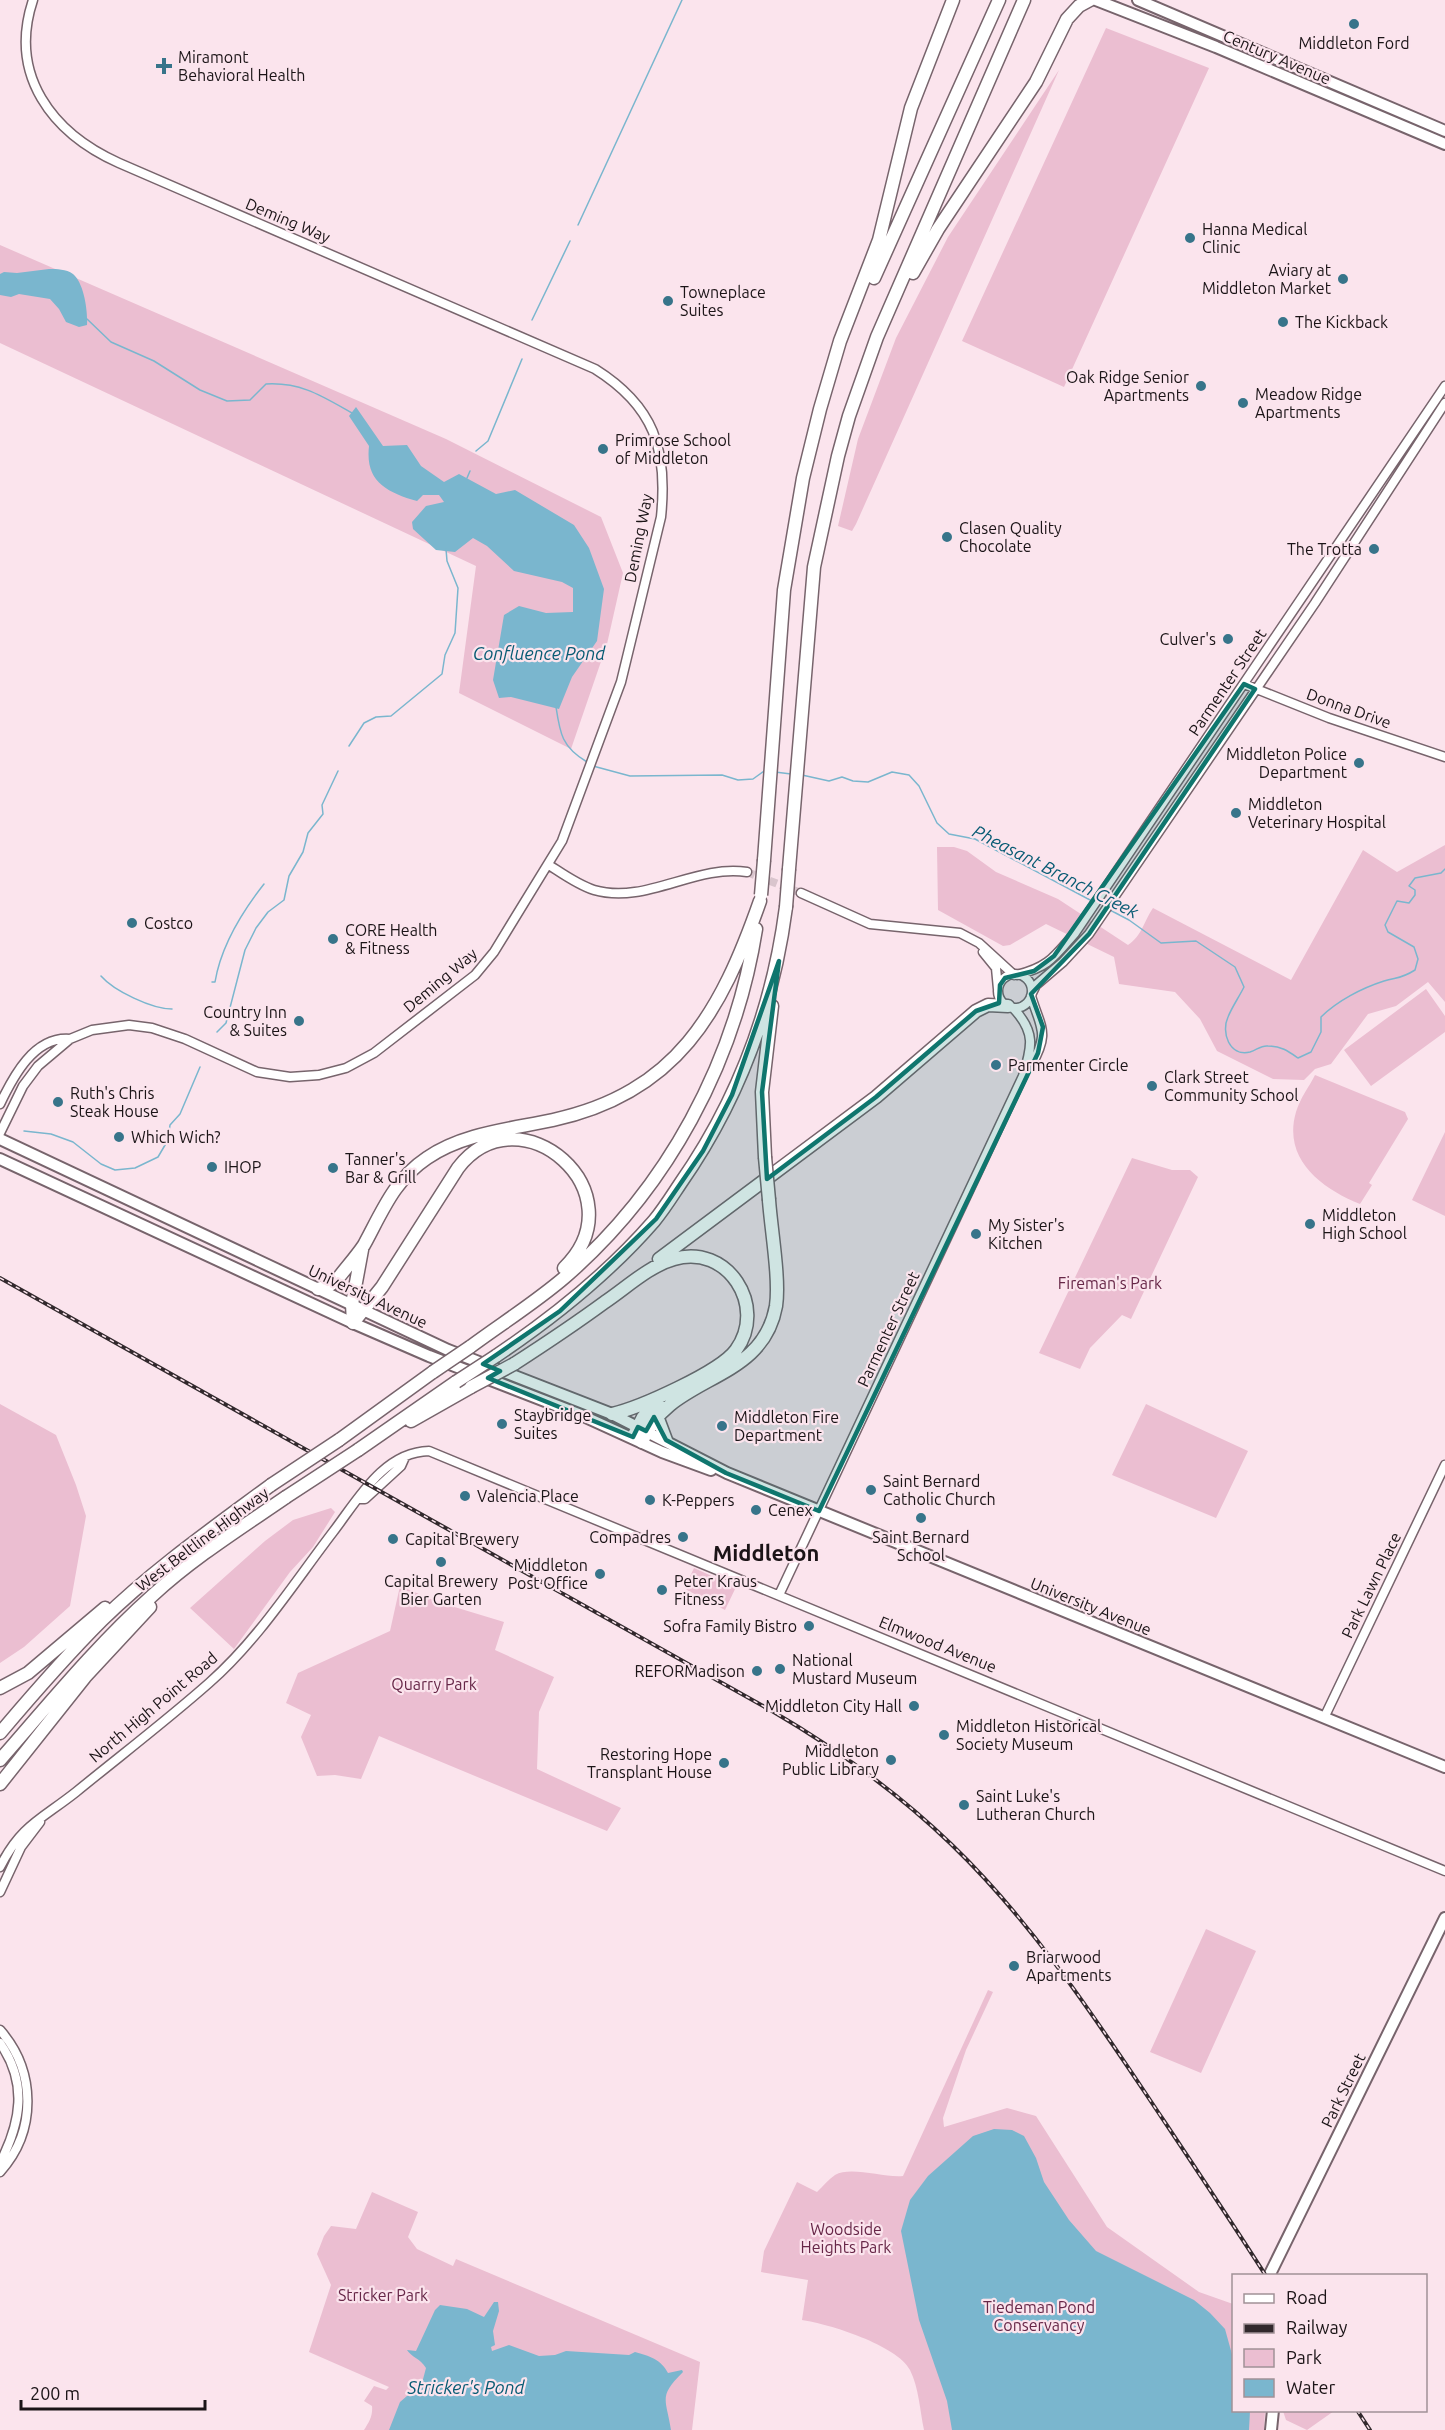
<svg xmlns="http://www.w3.org/2000/svg" width="1445" height="2430" font-family="Ubuntu,sans-serif">
<style>
.green{fill:#ebbed1}
.water{fill:#7ab6ce}
.lines{fill:none;stroke-linecap:round;stroke-linejoin:round}
.stream{stroke:#7ab6ce;stroke-width:1.5}
.minor-tunnel{stroke:#d9c5cd;stroke-width:8;stroke-dasharray:8 4;stroke-linecap:butt}
.minor-casing{stroke:#77646c;stroke-width:11}
.major-casing{stroke:#77646c;stroke-width:14}
.highway-casing{stroke:#77646c;stroke-width:15}
.minor{stroke:#fff;stroke-width:8}
.major{stroke:#fff;stroke-width:10}
.highway{stroke:#fff;stroke-width:12}
.rail-casing{stroke:#32292d;stroke-width:4}
.rail{stroke:#fbe4ed;stroke-width:1.5;stroke-dasharray:4.5;stroke-linecap:butt}
.highway-bridge-casing{stroke:#77646c;stroke-width:15;stroke-linecap:butt}
.highway-bridge{stroke:#fff;stroke-width:12}
.marked{fill:#0f766e;fill-opacity:0.2;stroke:#0f766e;stroke-width:4.5;stroke-linejoin:round}
.poi-dot{fill:#37748a;stroke:#fbe4ed;stroke-width:2}
.labels{text-anchor:middle;dominant-baseline:central;stroke-width:4.5;stroke-linejoin:round;paint-order:stroke}
.poi-label{font-size:16px;fill:#1b1417;stroke:#fbe4ed;text-anchor:start}
.street-label{font-size:16px;fill:#1b1417;stroke:#fbe4ed}
.park-label{font-size:16px;fill:#672748;stroke:#fbe4ed}
.water-label{font-size:18px;font-style:italic;fill:#085b74;stroke:#fbe4ed}
.district-label{font-size:22px;font-weight:bold;fill:#1b1417;stroke:#fbe4ed}
</style>
<rect width="100%" height="100%" fill="#fbe4ed"/>
<path class="green" d="M1106,28l103,40 -145,319 -102,-46z
M1059,70l-203,454 -4,7 -14,-5 20,-87 38,-101 52,-101z
M0,245l446,194 155,78 22,56 -16,71 -36,105 -112,-56 17,-127 -476,-223z
M1445,845v157l-17,-20 -32,24 -28,8 -37,50 -16,5 -11,11 -31,-1 -56,-28 -17,-32 -25,-27 -56,-8 -5,-27 -68,-33 -36,21 -7,1 -65,-36 -1,-63h17l13,4 29,21 62,27 70,46c14,-9 16,-24 25,-37l138,72 72,-130 34,22z
M1426,989l19,27v16l-74,54 -27,-36z
M1315,1075l90,37 3,7 -39,64 3,2 -12,19c-37,-15 -78,-44 -64,-92 4,-14 13,-25 19,-37z
M1445,1132v84l-33,-16z
M1132,1158l40,12h18l8,7 -67,142 -9,-4 -32,33 -10,21 -41,-16z
M0,1404l56,31 20,50 10,31 -16,90 -46,41 -24,16z
M1146,1404l102,47 -32,67 -104,-43z
M331,1508l4,4 -22,35 -23,25 -56,77 -44,-41 75,-67 28,-21z
M694,1568l42,19 -11,23 -38,-20 -2,-3z
M400,1586l38,16 66,20 -9,28 59,27 -15,35 -2,57 84,39 -14,23 -228,-95 -18,43 -26,-4 -18,1 -16,-39 10,-22 -25,-12 12,-30 92,-42z
M1206,1929l50,22 -55,122 -51,-21z
M988,1990l5,2 -27,58 -23,68 1,9 63,-19 29,8 71,111 92,65 34,12 1,106 31,1 -1,19h-340c-4,-19 -5,-42 -14,-60 -13,-25 -81,-46 -108,-50l6,-40 -47,-8 3,-21 33,-69 20,10c6,-6 12,-13 18,-17 16,-9 49,3 68,1z
M372,2192l46,20 -10,25 9,12 36,17 3,-7 244,103 -8,68h-328c5,-8 9,-14 8,-24l-8,-5 10,-15 12,4 3,-3 -80,-35 22,-67 -14,-31 7,-18 7,-10 25,3z
M1283,2411v-1l51,1 -27,19 -21,-10z"/>
<path class="water" d="M49,269c8,0 17,0 24,5 11,9 15,37 14,51l-8,2 -13,-5 -7,-13 -9,-10 -31,-5 -8,3 -11,-2v-21l4,-2 13,1z
M356,407l27,39 24,-1 14,21 23,16 15,-8 37,20 19,-4 59,35 15,23 15,41 -7,52 -25,36 -13,32 -48,-12 -12,1 -6,-18 11,-65 15,-9 27,7 27,-1v-24l-11,-6 -48,-11 -27,-25 -14,-8 -18,14 -19,-2 -23,-21 -1,-7 14,-16 18,-4 -5,-7h-16l-6,6c-31,-9 -52,-20 -48,-55l-20,-30z
M994,2129l18,1 12,6 12,22 8,24 25,38 27,31 98,49 16,13 15,16 8,29 1,52 16,1 -1,19h-297l-5,-29 -28,-81 -18,-89 9,-31 18,-24 45,-40z
M494,2302h4l1,9 -6,20 2,14 -4,2 1,4 17,-6 30,11 16,-1 11,-4 63,4 6,-3c14,4 26,7 33,21l14,-3 1,2c-25,25 -17,26 -12,58h-282l11,-28 22,-19 4,-15c-6,-10 -15,-11 -19,-18l9,1 19,-41 5,-5 27,4 17,8z"/>
<g class="lines">
<path class="stream" d="M578,225l104,-225
M87,319l24,23 43,19 46,29 27,11 23,-1 16,-16c35,-2 56,12 86,29
M532,320l38,-79
M476,451l12,-10 34,-82
M467,478l3,-7
M556,707c4,27 6,40 31,55
M349,746l15,-23 12,-6 15,-1 51,-42 3,-19 10,-22 3,-45 -11,-27 -1,-12
M593,766l37,10 92,-1 16,5 15,-1 11,-8
M775,772l16,2
M802,775l27,6 13,-4 11,4 15,1 24,-10 17,3 10,11 18,37 12,11 26,5 117,62
M1110,910l19,10 32,23 35,-2 39,26 9,20c-5,10 -12,20 -16,30 -7,15 1,40 22,35 7,-2 11,-7 18,-6 13,0 20,5 30,12l13,-6 10,-20v-15c16,-16 41,-29 63,-36 13,-4 17,-2 31,-11l3,-11 -4,-12 -26,-15 -3,-7 12,-24 12,2 6,-8v-5l-6,-4 6,-8 26,-5 4,-4
M101,976c13,15 51,33 71,33
M212,982h3c6,-36 27,-70 49,-98
M217,1032l9,-9 19,-73 11,-22 12,-16 16,-12 5,-24 14,-24 5,-19 15,-19 -1,-9 16,-34
M24,1131l27,3 22,8 28,22 14,6 20,-2 23,-11 10,-17 2,-15 10,-11 20,-47"/>
<path class="minor-tunnel" d="M747,872l54,21"/>
<g class="minor-casing">
<path id="minor" d="M1244,684l85,34 116,39
M549,865c14,9 29,20 45,25 52,15 101,-26 153,-18
M801,893l69,31 90,9 19,10 35,32
M983,952l13,16 2,21
M998 991a17 17 0 1 1 34 0a17 17 0 1 1-34 0Z
M1017,975c32,-8 37,-18 58,-42l370,-547
M1032,993l4,-8 27,-23 26,-28 226,-331 130,-200
M1031,1066c19,-34 10,-37 0,-70
M0,1104c13,-27 34,-68 70,-65
M0,1133l23,-47 15,-20 32,-27 22,-9 37,-5 23,3 33,11 72,33 33,5 29,-2 27,-7 28,-15 101,-78 19,-23 68,-111 59,-159 40,-165c7,-68 -7,-111 -66,-148l-476,-206c-67,-30 -111,-88 -86,-163
M359,1499h6l36,-33 4,-9
M779,1595l244,-519c9,-29 13,-44 -10,-68
M1324,1718l121,-253
M0,1867c21,-42 42,-48 76,-75 44,-36 90,-71 133,-109 49,-43 85,-100 124,-151 24,-31 50,-80 96,-81l1016,420
M0,1892l21,-45 19,-25
M0,2030c36,41 37,101 0,142
M0,2043c28,40 21,79 0,120"/>
</g>
<g class="major-casing">
<path id="major" d="M1096,0l120,47 229,97
M1138,0l307,131
M0,1139l448,211 164,64 115,59 718,294
M0,1159l353,164 76,33 152,59 81,37 49,18
M1269,2276l176,-358
M1271,2430l2,-20"/>
</g>
<g class="highway-casing">
<path id="highway" d="M913,273l25,-44 98,-147 31,-63 12,-13 11,-6
M874,278l125,-278
M764,860l20,-270 19,-112 17,-69 20,-68 39,-101 32,-132 42,-108
M789,869l25,-302 24,-111 11,-40 28,-79 147,-337
M765,1157l-3,-65 10,-86
M659,1259l217,-162 100,-86 12,-6 20,1
M318,1289l12,-4 6,-4c9,-12 20,-24 28,-36 18,-33 30,-65 63,-87 36,-25 85,-29 126,-38 124,-27 168,-108 207,-219
M353,1323l29,-36 76,-119c62,-80 183,25 106,100
M353,1323l-1,-19 10,-54
M470,1347c31,-23 66,-45 95,-70 103,-89 170,-215 191,-348
M496,1356c58,-39 112,-82 158,-135 10,-12 18,-25 26,-37 58,-83 93,-177 106,-277
M514,1364c31,-20 61,-40 91,-62 21,-14 44,-36 69,-43 53,-16 94,47 62,91 -16,22 -97,58 -124,64
M657,1416l9,24
M411,1421l60,-34
M633,1437l10,-20 16,-17
M339,1440l94,-68
M642,1442c28,-69 120,-57 134,-136 4,-27 -5,-77 -7,-106
M358,1450l98,-68
M0,1688l28,-15 77,-65
M0,1733c33,-39 66,-77 102,-113 51,-50 111,-92 169,-135
M0,1760c49,-56 97,-115 153,-165 40,-37 88,-67 133,-98
M0,1784l85,-107 65,-70"/>
</g>
<use href="#minor" class="minor"/>
<use href="#major" class="major"/>
<use href="#highway" class="highway"/>
<g class="rail-casing">
<path id="rail" d="M0,1278l772,433c65,38 125,81 179,133 76,73 136,162 195,250 40,60 81,121 120,182
M1357,2410l13,20"/>
</g>
<use href="#rail" class="rail"/>
<g class="highway-bridge-casing">
<path id="highway-bridge" d="M761,895l3,-35
M786,907l3,-38
M765,1157l4,43
M433,1372l37,-25
M456,1382l40,-26
M471,1387l43,-23
M271,1485l68,-45
M286,1497l72,-47"/>
</g>
<use href="#highway-bridge" class="highway-bridge"/>
</g>
<path class="marked" d="M1244,684l11,5 -166,245 -58,60 12,33 -5,26 -219,458 -93,-38 -60,-33 -12,-23 -8,14 -8,-4 -5,10 -145,-59 12,-7 -17,-7 77,-53 96,-92 47,-68 29,-56 47,-134 -17,131 5,87 109,-82 100,-86 23,-8 1,-18 5,-7 29,-7 20,-15z"/>
<g class="poi-dot">
<circle cx="1354" cy="24" r="6"/>
<path d="M161 57h6v6h6v6h-6v6h-6v-6h-6v-6h6z"/>
<circle cx="1190" cy="238" r="6"/>
<circle cx="1343" cy="279" r="6"/>
<circle cx="668" cy="301" r="6"/>
<circle cx="1283" cy="322" r="6"/>
<circle cx="1201" cy="386" r="6"/>
<circle cx="1243" cy="403" r="6"/>
<circle cx="603" cy="449" r="6"/>
<circle cx="947" cy="537" r="6"/>
<circle cx="1374" cy="549" r="6"/>
<circle cx="1228" cy="639" r="6"/>
<circle cx="1359" cy="763" r="6"/>
<circle cx="1236" cy="813" r="6"/>
<circle cx="132" cy="923" r="6"/>
<circle cx="333" cy="939" r="6"/>
<circle cx="299" cy="1021" r="6"/>
<circle cx="996" cy="1065" r="6"/>
<circle cx="1152" cy="1086" r="6"/>
<circle cx="58" cy="1102" r="6"/>
<circle cx="119" cy="1137" r="6"/>
<circle cx="212" cy="1167" r="6"/>
<circle cx="333" cy="1168" r="6"/>
<circle cx="1310" cy="1224" r="6"/>
<circle cx="976" cy="1234" r="6"/>
<circle cx="502" cy="1424" r="6"/>
<circle cx="722" cy="1426" r="6"/>
<circle cx="871" cy="1490" r="6"/>
<circle cx="465" cy="1496" r="6"/>
<circle cx="650" cy="1500" r="6"/>
<circle cx="756" cy="1510" r="6"/>
<circle cx="921" cy="1518" r="6"/>
<circle cx="683" cy="1537" r="6"/>
<circle cx="393" cy="1539" r="6"/>
<circle cx="441" cy="1562" r="6"/>
<circle cx="600" cy="1574" r="6"/>
<circle cx="662" cy="1590" r="6"/>
<circle cx="809" cy="1626" r="6"/>
<circle cx="780" cy="1669" r="6"/>
<circle cx="757" cy="1671" r="6"/>
<circle cx="914" cy="1706" r="6"/>
<circle cx="944" cy="1735" r="6"/>
<circle cx="891" cy="1760" r="6"/>
<circle cx="724" cy="1763" r="6"/>
<circle cx="964" cy="1805" r="6"/>
<circle cx="1014" cy="1966" r="6"/>
</g>
<g class="labels">
<g class="poi-label">
<text x="1354" y="43" text-anchor="middle">Middleton Ford</text>
<text x="178" y="57">Miramont<tspan x="178" dy="18">Behavioral Health</tspan></text>
<text x="1202" y="229">Hanna Medical<tspan x="1202" dy="18">Clinic</tspan></text>
<text x="1331" y="270" text-anchor="end">Aviary at<tspan x="1331" dy="18">Middleton Market</tspan></text>
<text x="680" y="292">Towneplace<tspan x="680" dy="18">Suites</tspan></text>
<text x="1295" y="322">The Kickback</text>
<text x="1189" y="377" text-anchor="end">Oak Ridge Senior<tspan x="1189" dy="18">Apartments</tspan></text>
<text x="1255" y="394">Meadow Ridge<tspan x="1255" dy="18">Apartments</tspan></text>
<text x="615" y="440">Primrose School<tspan x="615" dy="18">of Middleton</tspan></text>
<text x="959" y="528">Clasen Quality<tspan x="959" dy="18">Chocolate</tspan></text>
<text x="1362" y="549" text-anchor="end">The Trotta</text>
<text x="1216" y="639" text-anchor="end">Culver's</text>
<text x="1347" y="754" text-anchor="end">Middleton Police<tspan x="1347" dy="18">Department</tspan></text>
<text x="1248" y="804">Middleton<tspan x="1248" dy="18">Veterinary Hospital</tspan></text>
<text x="144" y="923">Costco</text>
<text x="345" y="930">CORE Health<tspan x="345" dy="18">&amp; Fitness</tspan></text>
<text x="287" y="1012" text-anchor="end">Country Inn<tspan x="287" dy="18">&amp; Suites</tspan></text>
<text x="1008" y="1065">Parmenter Circle</text>
<text x="1164" y="1077">Clark Street<tspan x="1164" dy="18">Community School</tspan></text>
<text x="70" y="1093">Ruth's Chris<tspan x="70" dy="18">Steak House</tspan></text>
<text x="131" y="1137">Which Wich?</text>
<text x="345" y="1159">Tanner's<tspan x="345" dy="18">Bar &amp; Grill</tspan></text>
<text x="224" y="1167">IHOP</text>
<text x="1322" y="1215">Middleton<tspan x="1322" dy="18">High School</tspan></text>
<text x="988" y="1225">My Sister's<tspan x="988" dy="18">Kitchen</tspan></text>
<text x="514" y="1415">Staybridge<tspan x="514" dy="18">Suites</tspan></text>
<text x="734" y="1417">Middleton Fire<tspan x="734" dy="18">Department</tspan></text>
<text x="883" y="1481">Saint Bernard<tspan x="883" dy="18">Catholic Church</tspan></text>
<text x="477" y="1496">Valencia Place</text>
<text x="662" y="1500">K-Peppers</text>
<text x="768" y="1510">Cenex</text>
<text x="671" y="1537" text-anchor="end">Compadres</text>
<text x="921" y="1537" text-anchor="middle">Saint Bernard<tspan x="921" dy="18">School</tspan></text>
<text x="405" y="1539">Capital Brewery</text>
<text x="588" y="1565" text-anchor="end">Middleton<tspan x="588" dy="18">Post Office</tspan></text>
<text x="441" y="1581" text-anchor="middle">Capital Brewery<tspan x="441" dy="18">Bier Garten</tspan></text>
<text x="674" y="1581">Peter Kraus<tspan x="674" dy="18">Fitness</tspan></text>
<text x="797" y="1626" text-anchor="end">Sofra Family Bistro</text>
<text x="792" y="1660">National<tspan x="792" dy="18">Mustard Museum</tspan></text>
<text x="745" y="1671" text-anchor="end">REFORMadison</text>
<text x="902" y="1706" text-anchor="end">Middleton City Hall</text>
<text x="956" y="1726">Middleton Historical<tspan x="956" dy="18">Society Museum</tspan></text>
<text x="879" y="1751" text-anchor="end">Middleton<tspan x="879" dy="18">Public Library</tspan></text>
<text x="712" y="1754" text-anchor="end">Restoring Hope<tspan x="712" dy="18">Transplant House</tspan></text>
<text x="976" y="1796">Saint Luke's<tspan x="976" dy="18">Lutheran Church</tspan></text>
<text x="1026" y="1957">Briarwood<tspan x="1026" dy="18">Apartments</tspan></text>
</g>
<g class="street-label">
<text transform="translate(1277 57) rotate(23)">Century Avenue</text>
<text transform="translate(288 220) rotate(23)">Deming Way</text>
<text transform="translate(638 538) rotate(-79)">Deming Way</text>
<text transform="translate(1227 682) rotate(-56)">Parmenter Street</text>
<text transform="translate(1349 708) rotate(20)">Donna Drive</text>
<text transform="translate(440 980) rotate(-40)">Deming Way</text>
<text transform="translate(368 1296) rotate(25)">University Avenue</text>
<text transform="translate(888 1329) rotate(-65)">Parmenter Street</text>
<text transform="translate(202 1539) rotate(-37)">West Beltline Highway</text>
<text transform="translate(1371 1585) rotate(-64)">Park Lawn Place</text>
<text transform="translate(1091 1606) rotate(22)">University Avenue</text>
<text transform="translate(938 1644) rotate(22)">Elmwood Avenue</text>
<text transform="translate(153 1707) rotate(-40)">North High Point Road</text>
<text transform="translate(1343 2090) rotate(-64)">Park Street</text>
</g>
<g class="park-label">
<text x="1110" y="1283">Fireman's Park</text>
<text x="434" y="1684">Quarry Park</text>
<text x="846" y="2229">Woodside<tspan x="846" dy="18">Heights Park</tspan></text>
<text x="383" y="2295">Stricker Park</text>
<text x="1039" y="2307">Tiedeman Pond<tspan x="1039" dy="18">Conservancy</tspan></text>
</g>
<g class="water-label">
<text x="539" y="653">Confluence Pond</text>
<text transform="translate(1056 871) rotate(27)">Pheasant Branch Creek</text>
<text x="466" y="2387">Stricker's Pond</text>
</g>
<g class="district-label">
<text x="766" y="1552">Middleton</text>
</g>
</g>
<rect x="1232" y="2274" width="195" height="138" fill="#fbe4ed" stroke="#a19197" stroke-width="1.5"/>
<rect x="1244" y="2294" width="30" height="9" fill="#ffffff" stroke="#a19197" stroke-width="1.5"/>
<text x="1286" y="2304" font-size="18" fill="#1b1417">Road</text>
<rect x="1244" y="2324" width="30" height="9" fill="#32292d" stroke="#a19197" stroke-width="1.5"/>
<text x="1286" y="2334" font-size="18" fill="#1b1417">Railway</text>
<rect x="1244" y="2349" width="30" height="18" fill="#ebbed1" stroke="#a19197" stroke-width="1.5"/>
<text x="1286" y="2364" font-size="18" fill="#1b1417">Park</text>
<rect x="1244" y="2379" width="30" height="18" fill="#7ab6ce" stroke="#a19197" stroke-width="1.5"/>
<text x="1286" y="2394" font-size="18" fill="#1b1417">Water</text>
<path d="M21 2400v9h184v-9" fill="none" stroke="#1b1417" stroke-width="3"/>
<text x="30" y="2400" font-size="18" fill="#1b1417" stroke="#fbe4ed" stroke-width="4.5" paint-order="stroke">200 m</text>
</svg>
